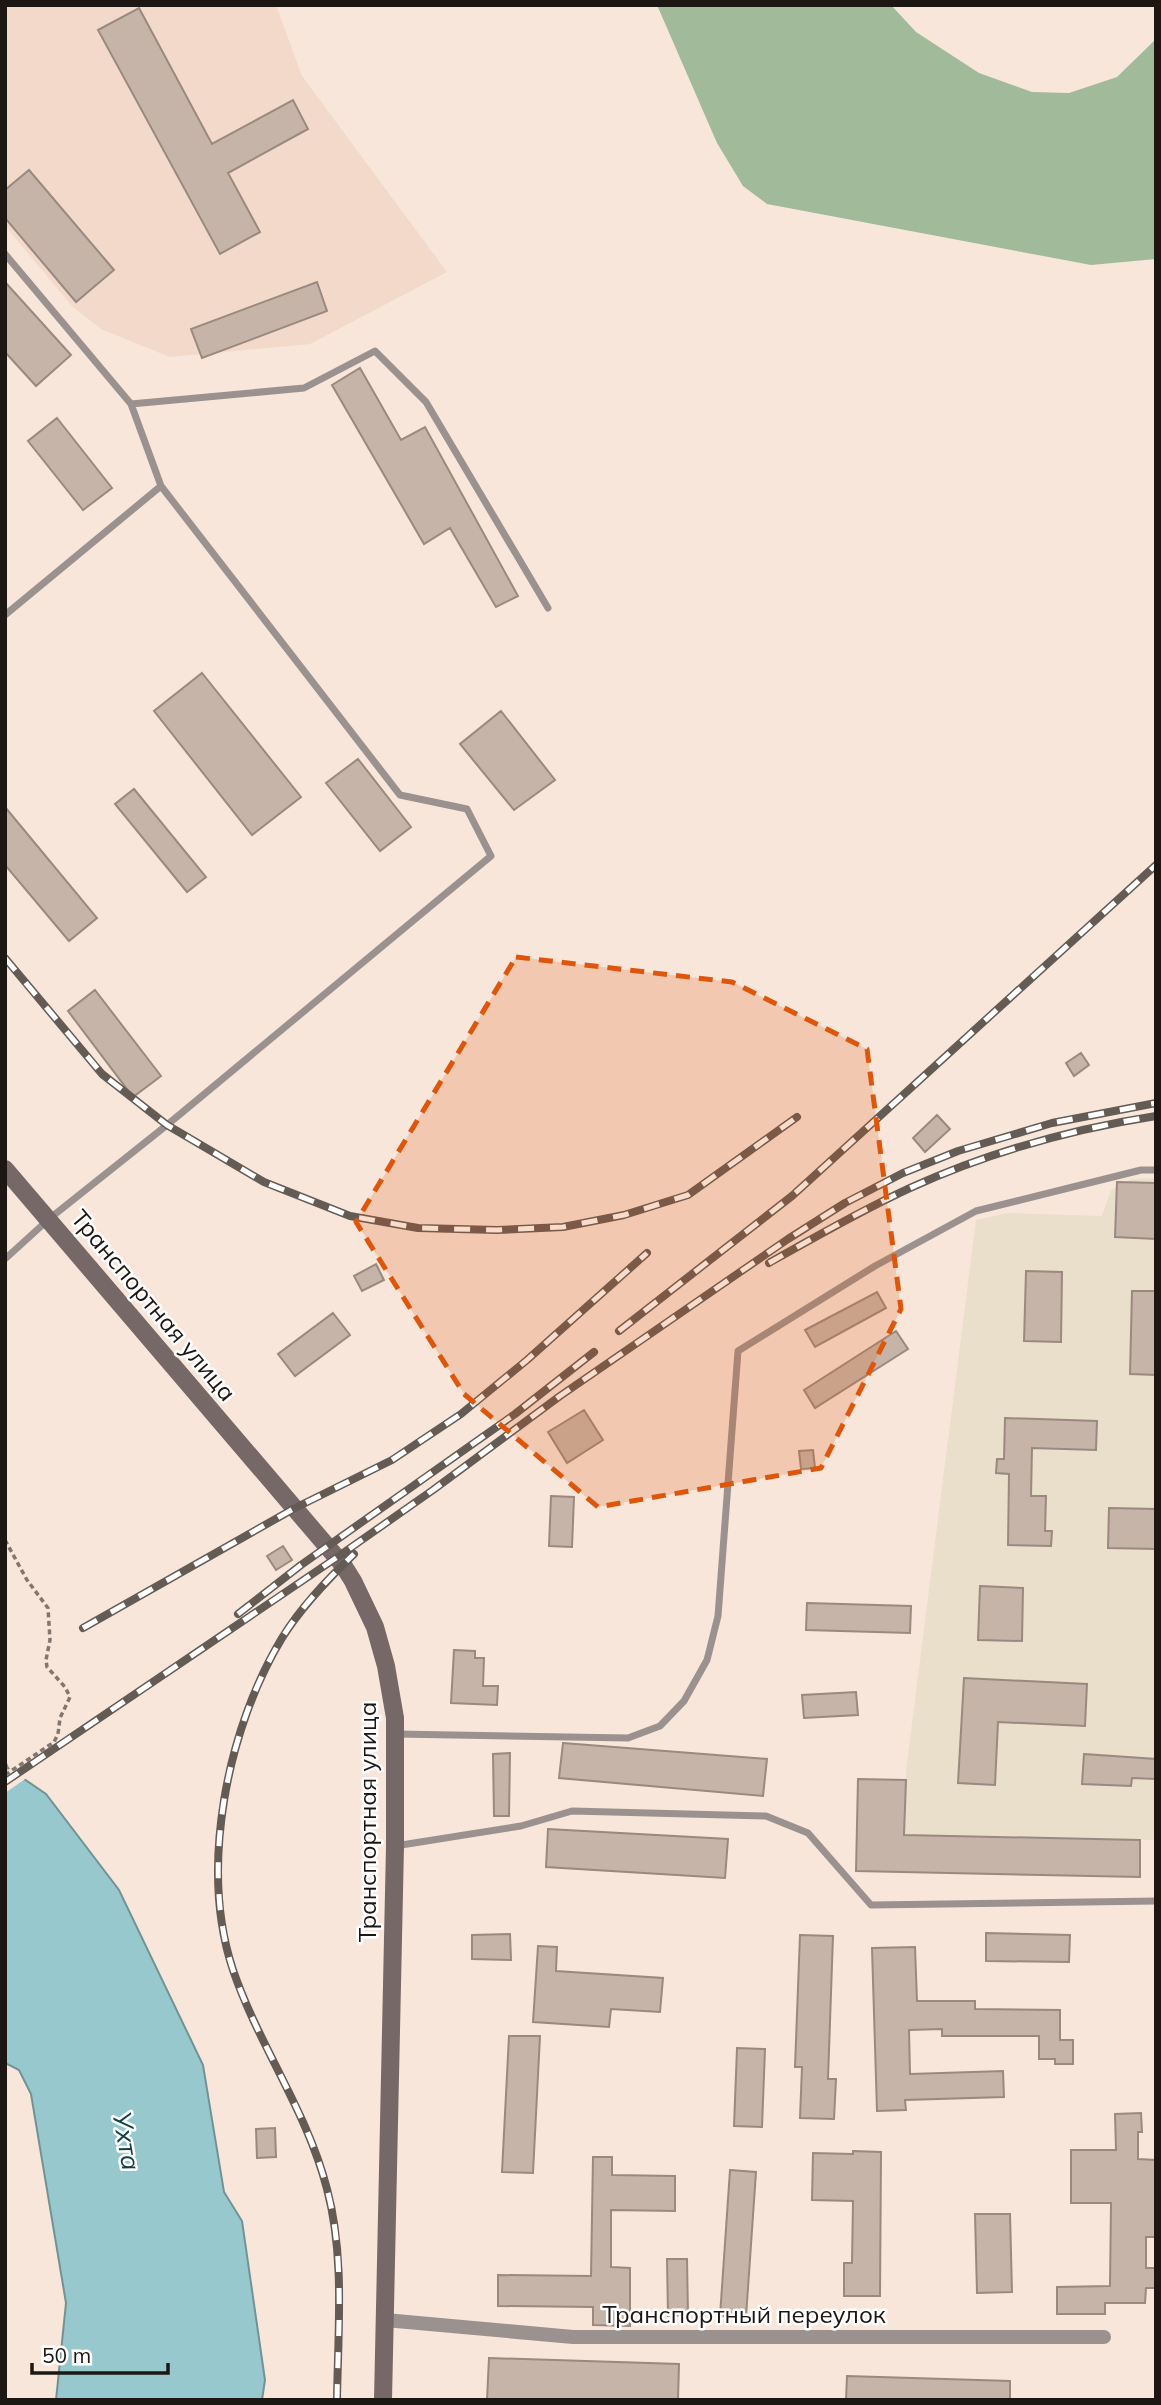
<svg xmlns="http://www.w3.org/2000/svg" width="1161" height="2405" font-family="Mulish,sans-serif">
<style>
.built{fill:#f2d9c9}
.industrial{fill:#e9dfca}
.forest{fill:#a1ba9a}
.water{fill:#96c8cd;stroke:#729395;stroke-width:2}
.pier{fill:#f8e6da}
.building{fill:#c6b4a9;stroke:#9a897f;stroke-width:2}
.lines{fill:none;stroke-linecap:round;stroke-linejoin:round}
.path{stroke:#82766f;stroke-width:3.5;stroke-dasharray:5 3.5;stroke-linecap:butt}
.lane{stroke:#9b9290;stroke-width:7}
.street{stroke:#9b9290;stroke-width:14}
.secondary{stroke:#766866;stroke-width:18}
.rail-casing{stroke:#655b55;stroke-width:8}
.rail{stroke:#fff;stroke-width:5;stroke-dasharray:16;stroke-linecap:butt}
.marked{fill:#de560c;fill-opacity:0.2;stroke:#de560c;stroke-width:5;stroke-dasharray:14 9;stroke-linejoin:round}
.labels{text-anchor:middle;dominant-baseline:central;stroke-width:5;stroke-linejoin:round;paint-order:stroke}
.street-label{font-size:24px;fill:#1d1713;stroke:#fff}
.water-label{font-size:26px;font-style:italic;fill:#124145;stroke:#fff}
</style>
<rect width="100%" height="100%" fill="#f8e6da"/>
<path class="built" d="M5,5h271l26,71 145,196 -137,72 -140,13 -69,-28 -28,-22 -68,-81z"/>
<path class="industrial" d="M1156,1178v662l-251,-5 1,-64 70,-551 32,-7 94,3 9,-26 21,-11z"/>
<path class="forest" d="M657,5h234l25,27 63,41 53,19 37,1 48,-16 39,-38v220l-65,6 -324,-61 -24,-18 -26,-43z"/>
<path class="water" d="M5,1761l3,7 38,26 73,96 84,175 21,127 18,29 23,159 -3,20h-206l10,-97 -35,-209 -12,-24 -14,-7z"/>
<path class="pier" d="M12,1767l16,10 -23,16v-21z"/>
<path class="building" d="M139,8l73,136 81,-44 15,29 -80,44 32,59 -40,22 -122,-224z
M29,170l85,100 -38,32 -71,-84v-28z
M5,282l66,73 -35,31 -31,-34z
M317,282l10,29 -125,47 -11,-29z
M360,368l41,72 24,-13 93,169 -22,11 -46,-79 -26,16 -92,-159z
M57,418l55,70 -29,22 -55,-69z
M202,673l99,124 -49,38 -98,-124z
M501,711l54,69 -41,30 -54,-66z
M358,759l53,68 -31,24 -54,-68z
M134,789l72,88 -19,15 -72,-88z
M5,807l92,111 -28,23 -64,-76z
M95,990l66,86 -28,21 -65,-86z
M1081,1053l8,12 -15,11 -8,-13z
M937,1115l13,14 -25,23 -12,-14z
M1117,1182l39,1v56l-41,-2z
M376,1264l8,16 -22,11 -8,-15z
M1026,1271l36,1 -1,70 -37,-1z
M1132,1291h24v84l-26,-1z
M877,1292l9,16 -71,39 -10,-17z
M333,1313l17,22 -55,41 -17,-22z
M896,1331l12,18 -93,59 -11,-18z
M584,1410l19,30 -36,23 -19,-31z
M1005,1418l92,3 -1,29 -64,-2 -1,48h15l-1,35h7l-1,15 -43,-1 1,-71 -13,-1 1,-14h7z
M813,1450l2,18 -14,1 -2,-18z
M551,1496l23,1 -2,50 -23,-1z
M1109,1508l47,1v40l-48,-1z
M283,1546l9,14 -16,10 -9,-14z
M980,1586l43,2 -1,53 -44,-1z
M807,1603l104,3 -1,27 -104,-3z
M454,1650l21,1v7h9l-1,28h15l-1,19 -46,-2z
M964,1678l123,6 -2,42 -87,-4 -3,63 -37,-2z
M856,1692l2,23 -54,3 -2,-23z
M563,1743l204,16 -4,37 -204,-18z
M510,1753l-1,63h-15l-1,-62z
M1084,1754l72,5v20l-24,-1 -1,8 -49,-2z
M858,1779l48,1 -2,55 236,5v37l-284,-6z
M548,1829l180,10 -3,39 -179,-11z
M986,1933l84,2 -1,27 -83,-1z
M510,1934l1,26 -39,-1v-24z
M800,1935l33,1 -5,143h8l-2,40 -34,-1 2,-51h-7z
M538,1946l19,1 -1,24 107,7 -3,34 -49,-3 -2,18 -76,-5z
M915,1947l2,54h58v8l85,1v30h13v24h-18v-5h-16v-23h-97v-7l-33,1 1,44 93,-3 1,26 -99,3 1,10 -29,1 -5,-163z
M509,2036h31l-7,137 -31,-1z
M737,2048l28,1 -3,78 -28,-1z
M1141,2113l1,19h-4v27l18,1v77h-10v31h10v20h-10l-1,15h-40v11h-48v-27l53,-1 1,-83h-40v-53h45l-1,-36z
M275,2128l1,29 -19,1 -1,-29z
M853,2151l28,1 -1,144h-36v-33h8l1,-62 -41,-1 1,-47 40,1z
M593,2157h19v18l63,1v35l-64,-1v57l19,1v58l-37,-1v-18l-95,-1v-31l93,1z
M730,2170l26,2 -10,145 -26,-1z
M975,2214h35l2,78 -35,1z
M667,2259h20l1,56 -20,1z
M489,2358l190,6 -1,36h-191z
M847,2376l163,5v19h-164z"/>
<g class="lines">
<path class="path" d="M5,1540l22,40 21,28 2,32 -4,20 1,7 18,20 5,10 -10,21 -2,16 -4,8 -49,33"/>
<path class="lane" d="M5,254l126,150 30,82 239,309 67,14 24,47 -324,269 -118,94 -44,40
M131,404l173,-16 71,-37 51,51 122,206
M5,615l156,-129
M396,1734l232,4 32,-12 24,-25 23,-41 11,-44 20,-265 137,-85 101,-55 165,-41h15
M395,1846l126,-20 51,-15 194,5 42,17 63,72 285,-4"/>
<path class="street" d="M385,2320l188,17h531"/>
<path class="secondary" d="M5,1169l338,396 10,16 22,46 11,39 9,52v128l-12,554"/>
<g class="rail-casing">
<path id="rail" d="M5,958l97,116 65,51 97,57 86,34 68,12 79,2 66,-3 61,-12 64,-20 109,-78
M769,1263c46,-26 93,-53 141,-75 77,-35 162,-59 246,-72
M619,1331l173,-135 364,-331
M238,1614l63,-49 214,-151 79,-62
M83,1628l212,-120 97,-48 69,-46 66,-54 120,-107
M5,1782l331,-224 97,-68 127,-94 228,-157 57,-36 58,-30 55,-22 94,-28 104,-20
M337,2400c1,-70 8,-144 -10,-211 -20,-78 -68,-143 -94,-219 -34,-102 -6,-241 49,-332 19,-31 45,-58 72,-84"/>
</g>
<use href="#rail" class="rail"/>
</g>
<path class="marked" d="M516,957l216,25 135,67 34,260 -80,159 -223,39 -134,-113 -108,-172z"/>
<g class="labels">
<g class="street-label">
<text transform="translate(154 1305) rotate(50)">Транспортная улица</text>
<text transform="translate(367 1822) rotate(-90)">Транспортная улица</text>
<text x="744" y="2314">Транспортный переулок</text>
</g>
<g class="water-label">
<text transform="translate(127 2141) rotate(80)">Ухта</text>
</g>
</g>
<rect width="1161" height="2405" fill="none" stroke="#1d1713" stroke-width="14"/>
<path d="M32 2363v10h136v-10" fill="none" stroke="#1d1713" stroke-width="3.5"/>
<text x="42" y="2363" font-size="21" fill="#1d1713" stroke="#ffffff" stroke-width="5" paint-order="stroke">50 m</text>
</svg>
